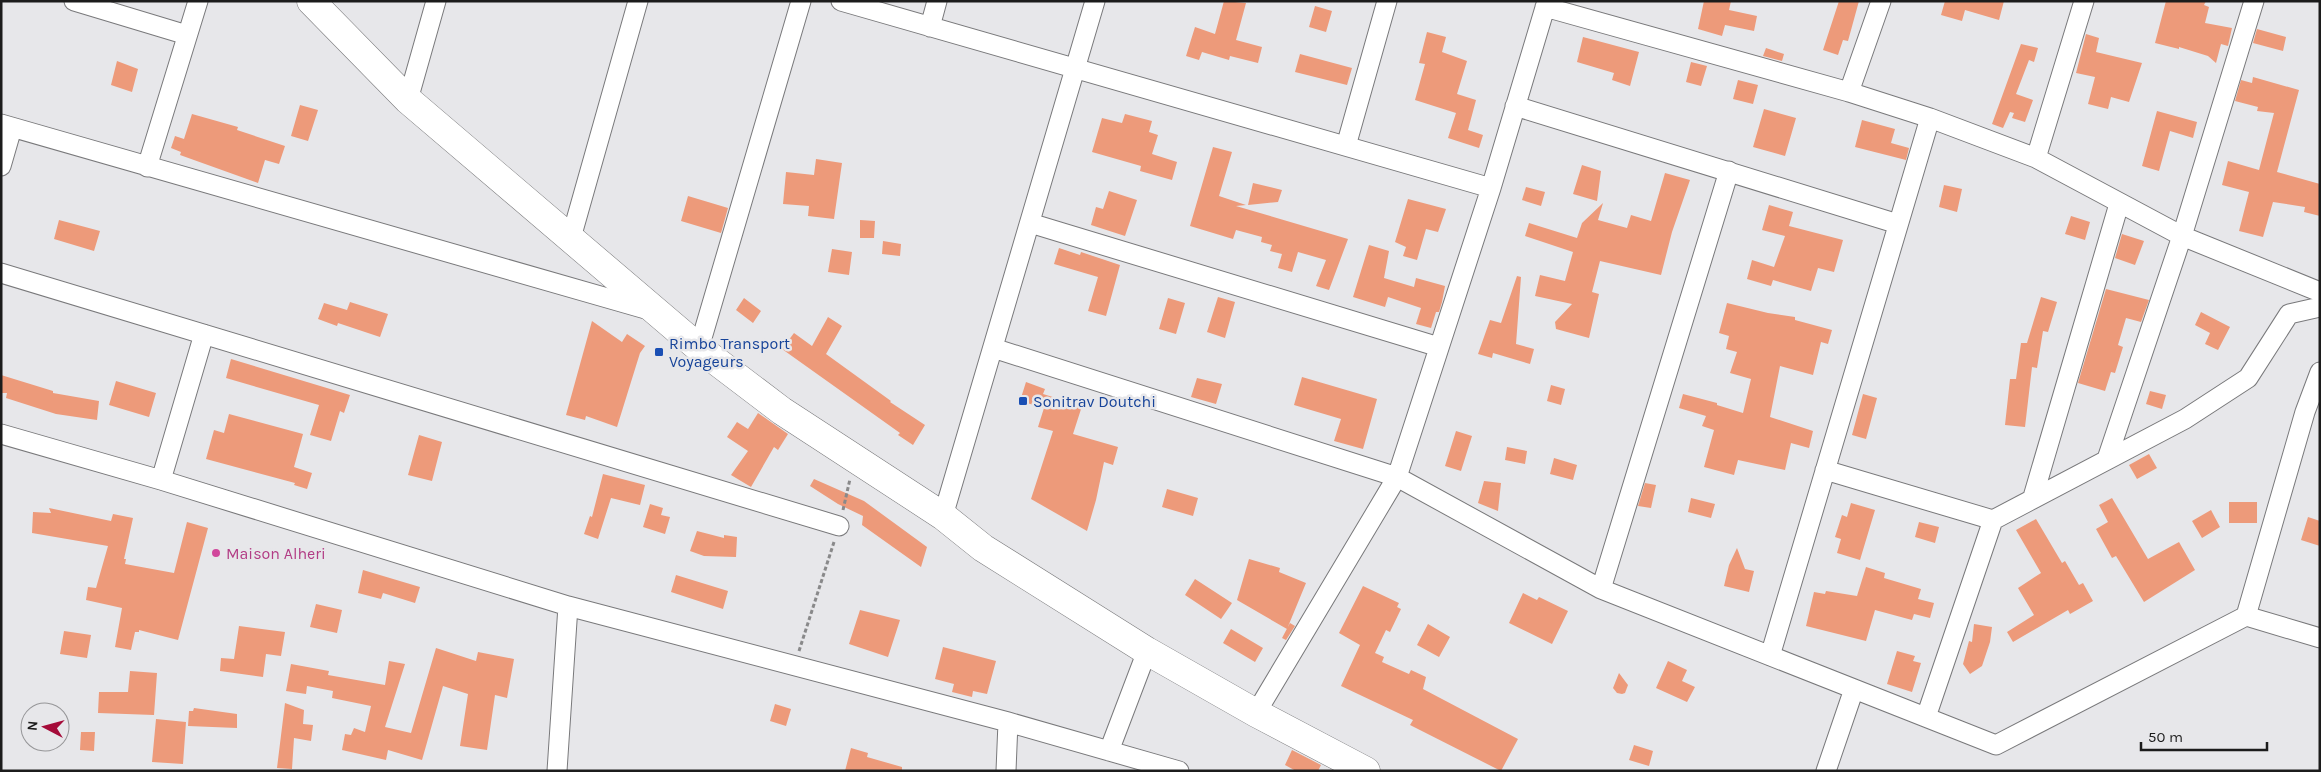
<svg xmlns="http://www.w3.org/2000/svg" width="2321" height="772" font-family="Karla,sans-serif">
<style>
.building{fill:#ed9a7a}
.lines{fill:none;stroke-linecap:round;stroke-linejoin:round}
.minor-casing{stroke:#79797b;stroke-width:21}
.highway-casing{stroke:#79797b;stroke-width:29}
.path{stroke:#89898a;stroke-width:3;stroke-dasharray:4 2.5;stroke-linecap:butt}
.minor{stroke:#fff;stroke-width:19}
.highway{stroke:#fff;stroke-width:28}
.transit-dot{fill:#1a4fb4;stroke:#e7e7ea;stroke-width:2}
.hotel-dot{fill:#d1479c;stroke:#e7e7ea;stroke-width:2}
.labels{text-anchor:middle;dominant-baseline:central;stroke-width:5;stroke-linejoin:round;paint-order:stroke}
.transit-label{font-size:16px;fill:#164399;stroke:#e7e7ea;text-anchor:start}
.hotel-label{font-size:16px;fill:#b23c85;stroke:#e7e7ea;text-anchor:start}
</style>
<rect width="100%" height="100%" fill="#e7e7ea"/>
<path class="building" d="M1224,1l22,2 -10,37 26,7 -4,16 -28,-7 -1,4 -27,-8 -3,8 -13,-4 9,-29 20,7z
M1704,1h27l-2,9 28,6 -3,15 -29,-6 -3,11 -24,-7z
M1839,1h20l-11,40 -5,-1 -5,15 -15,-5z
M1945,1h59l-5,19 -34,-10 -3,11 -21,-6z
M2166,1h40l-2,4 5,2 -4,16 27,5 -4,18 -7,-2 -5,19 -8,-7 -29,-9v2l-24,-6z
M1315,6l17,5 -6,21 -17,-5z
M2257,29l29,8 -3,14 -30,-8z
M1427,32l19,5 -4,15 25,9 -10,33 19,6 -8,30 15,5 -4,13 -31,-10 8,-25 -41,-13 10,-36 -6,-1z
M2086,34l13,4 -3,14 46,11 -13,39 -18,-5 -3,12 -20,-5 7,-27 -19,-4z
M1583,37l56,15 -9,34 -18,-6 2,-7 -37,-11z
M2021,44l17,4 -4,14 -5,-2 -13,34 17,6 -8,22 -13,-4 2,-5 -4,-1 -7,16 -11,-4z
M1766,48l18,6 -2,7 -19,-5z
M1300,54l52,14 -5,17 -52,-13z
M117,61l21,8 -6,23 -21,-7z
M1691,62l16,4 -6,20 -15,-4z
M2253,77l46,13 -22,82 43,12v32l-16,-4 1,-5 -32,-5 -10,35 -24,-6 10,-39 -27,-7 6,-24 31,9 15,-57 -17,-2 1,-4 -23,-6 6,-21 11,3z
M1738,80l20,5 -5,19 -20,-5z
M300,105l18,5 -10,31 -17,-5z
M1764,109l32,9 -11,38 -32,-9z
M2157,111l40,11 -4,16 -23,-7 -11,40 -17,-5z
M192,114l46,13 -1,3 48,16 -6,18 -14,-4 -7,23 -78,-28 1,-3 -10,-4 4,-12 9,3z
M1125,114l27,7 -3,11 9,3 -6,19 25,8 -5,18 -32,-9 1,-5 -49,-14 10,-34 20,5z
M1862,120l33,9 -4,14 18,5 -3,12 -51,-13z
M1213,147l19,5 -13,44 27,9 -10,1 112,33 -19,51 -13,-4 10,-26 -28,-8 -6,20 -14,-4 4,-14 -12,-3 2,-6 -11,-3 1,-5 -26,-7 -3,9 -43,-13z
M816,159l26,4 -8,56 -26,-3 1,-10 -26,-2 3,-32 28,3z
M1582,165l19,6 -4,30 -24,-7z
M1665,173l25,7 -18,52 -11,43 -61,-14 -8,31 7,2 -10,44 -33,-9 -1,-7 17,-18 -37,-8 5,-21 25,6 8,-29 -48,-16 4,-13 48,15 5,-15 21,-20 -5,17 29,8 4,-13 20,6z
M1253,183l29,7 -4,12 -30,3z
M1944,185l18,4 -5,23 -18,-5z
M1526,187l19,5 -4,14 -19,-6z
M1109,191l28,9 -12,36 -34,-11 5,-18 7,2z
M688,196l40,12 -7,25 -40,-12z
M1408,199l38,10 -8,23 -12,-3 -9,31 -14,-4 3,-9 -11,-5z
M1769,205l24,7 -4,14 54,14 -9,32 -16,-4 -7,23 -38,-11 -2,6 -24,-7 5,-19 22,7 11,-31 -23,-6z
M2071,216l19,6 -5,18 -20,-6z
M59,220l41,11 -6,20 -40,-12z
M860,220l15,1 -1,17h-14z
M2122,234l22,7 -9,24 -20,-7z
M883,241l18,3 -1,12 -18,-2z
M1369,245l20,6 -5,27 30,9 2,-9 29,8 -3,16 -3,10h-3l-5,16 -15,-4 5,-16 -33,-11 -3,10 -32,-10z
M1059,248l21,7 1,-3 39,13 -14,51 -18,-5 10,-34 -44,-13z
M832,249l20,3 -3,23 -21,-3z
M1517,276l4,1 -5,67 18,5 -4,15 -37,-11 -1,5 -14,-4 12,-34 11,3z
M2106,289l43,11 -8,22 -15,-4 -8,27 5,2 -8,26 -4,-1 -6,19 -27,-8z
M1218,297l17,5 -10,36 -18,-6z
M2041,297l16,5 -9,30 -5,-1 -6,37 -5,-1 -7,60 -20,-2 5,-46h6l5,-36h6z
M744,298l17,13 -8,12 -17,-13z
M1168,298l17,5 -9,31 -17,-5z
M350,302l38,12 -8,23 -42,-14 -1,3 -19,-7 6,-16 23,7z
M1727,303l41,10 27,4v3l37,10 -4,14 -7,-2 -8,33 -33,-9 -10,51 43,14 -4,17 -18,-5 -6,27 -47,-10 -4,15 -30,-8 10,-37 -12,-4 4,-10 -27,-8 4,-14 34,9v2l26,8 8,-34 -21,-6 7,-21 -11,-3 3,-13 -10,-3z
M2201,312l29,15 -12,23 -13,-6 5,-11 -15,-8z
M828,317l14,9 -16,28 65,47 -1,1 35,23 -12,20 -15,-10 2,-2 -118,-84 12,-16 18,13z
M592,321l30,21 5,-8 18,12 -5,7 -23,74 -31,-11 -1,4 -19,-5z
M231,359l119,36 -6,18 -4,-2 -9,30 -21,-6 9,-30 -93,-27z
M1,375l52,16v2l46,8 -2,19 -41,-6 -50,-16 1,-5h-6z
M1302,377l75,22 -14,50 -29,-8 7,-22 -47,-14z
M1197,378l25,6 -6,20 -25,-7z
M116,381l40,12 -7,24 -40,-12z
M1026,382l19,7 -2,5 39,12 -9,28 45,13 -5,18 -9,-3 -8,38 -9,31 -56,-32 22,-68 -15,-4 6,-19 -24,-7z
M1551,385l14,4 -4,16 -14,-4z
M2150,391l16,4 -4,14 -16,-5z
M1863,394l14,4 -11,41 -14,-4z
M758,413l30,21 -10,16 -4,-3 -23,40 -20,-12 17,-24 -21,-14 10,-15 11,7z
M229,414l74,20 -9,33 18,6 -5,16 -13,-4 1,-2 -89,-24 8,-29 10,3z
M1456,431l16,5 -11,35 -16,-5z
M419,435l23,7 -10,39 -24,-6z
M1507,447l20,4 -2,13 -20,-4z
M2149,454l8,14 -20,11 -8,-14z
M1554,458l23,7 -4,15 -23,-6z
M603,474l42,11 -5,20 -29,-7 -13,41 -14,-5 6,-18 2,1z
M814,479l50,22 63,46 -6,20 -59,-42 1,-9 -25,-12 -28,-18z
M1484,481l17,2 -3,28 -20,-8z
M1645,483l11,2 -5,23 -13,-2z
M1167,489l31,9 -5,18 -31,-9z
M1691,498l24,6 -4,14 -23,-6z
M2112,498l36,61 31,-17 16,28 -51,32 -28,-46 -4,2 -16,-29 12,-7 -9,-17z
M2229,502h28v21h-28z
M1851,503l24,7 -15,50 -23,-7 4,-14 -6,-2 7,-22 5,2z
M650,504l13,4 -2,7 9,2 -5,17 -22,-7z
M49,508l62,13 2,-7 20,4 -9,41h2l-1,5 49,9 13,-51 21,6 -30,112 -39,-10v2h-4l-4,18 -16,-3 7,-39 -36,-8 2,-13 8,1 12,-42 -76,-13 1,-21 18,1z
M2211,510l9,17 -18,11 -10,-17z
M2308,517l12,4v25l-19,-6z
M2036,519l26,44 3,-2 14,24 4,-2 10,18 -23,13 -2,-4 -55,32 -6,-10 27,-17 -16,-27 23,-15 -25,-43z
M1919,522l20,5 -4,16 -20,-6z
M697,531l27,7v-3l13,2 -1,20 -32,-1 -14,-5z
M1737,548l8,21 9,2 -5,21 -25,-6 5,-21z
M1249,559l31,9 -1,4 27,11 -19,46 -50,-29z
M1866,567l19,6 -1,5 37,11 -3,10 16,4 -4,15 -16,-4 -2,6 -37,-10 -9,31 -60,-15 8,-34 11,2 1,-3 31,5z
M363,570l57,17 -5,16 -32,-10 -2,6 -23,-6z
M676,575l52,16 -5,18 -52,-17z
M1195,579l37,24 -11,16 -36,-24z
M1363,586l36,17 -2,4 4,2 -11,23 -4,-2 -11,23 9,4 -2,5 27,12 2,-4 15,7 -3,12 95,50 -17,32 -91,-46 3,-5 -72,-34 19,-41 -21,-12z
M1523,593l14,7 2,-3 29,14 -16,33 -43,-21z
M316,604l26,6 -5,23 -27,-6z
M860,610l40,10 -12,37 -39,-13z
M1290,623l5,3 -9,14 -4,-2z
M1428,624l22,13 -11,20 -22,-12z
M1974,624l18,3 -2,15 -8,24 -12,8 -7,-10 6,-23 3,1z
M239,626l46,6 -4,24 -15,-2 -3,23 -43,-6 1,-13 13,1z
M1231,629l32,19 -8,14 -32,-19z
M64,631l27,4 -4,23 -27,-4z
M943,647l53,14 -9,33 -14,-3 -1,6 -20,-5 2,-8 -19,-5z
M436,648l40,13 2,-9 36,7 -7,39 -12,-3 -8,55 -27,-4 8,-52 -25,-8 -21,74 -34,-10 -2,10 -44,-10 3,-16 6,1 3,-7 11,4 6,-26 -39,-8 1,-7 -26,-5 -1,8 -20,-3 5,-27 38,7 -1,4 57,10 4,-24 16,3 -20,63 26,6z
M1897,651l18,5 -2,5 8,2 -9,29 -25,-8z
M1668,661l19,9 -5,11 13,6 -8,15 -31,-14z
M130,671l27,2 -3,42 -56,-2 1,-21h29z
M1619,673l9,12 -3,8 -3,1 -5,-1 -4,-5z
M285,703l19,7 -1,14 10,1 -2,16 -17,-3 -2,31 -15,-1z
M775,704l16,5 -5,17 -16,-5z
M194,708l43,6v14l-49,-2 1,-15h4z
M156,719l30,3 -3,42 -31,-2z
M81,732h14l-1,19 -14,-1z
M1634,745l19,6 -4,15 -20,-6z
M851,748l17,5 -1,4 35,10v4h-57z
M1292,750l29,15 -3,6h-22l-11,-6z"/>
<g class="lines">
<g class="minor-casing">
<path id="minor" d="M74,1l113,34
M841,1l650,187
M1545,7l304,85 81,26 106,40 146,78 138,56
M930,27l7,-26
M1849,92l32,-91
M408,100l28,-99
M1515,106l383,118
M1,124l648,186
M1346,146l41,-145
M2036,158l48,-157
M1,166l11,-38
M147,167l51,-166
M1030,223l409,124
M571,238l67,-237
M1,273l838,253
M699,348l102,-347
M993,348l404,129 204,112 395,156 250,-129 74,22
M1,434l160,46 407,126 440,116 171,49
M2107,459l75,-223 72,-235
M1825,470l168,50 192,-101 63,-41 41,-64 31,-7
M161,480l43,-146
M2033,497l86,-293
M943,516l152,-515
M1601,589l128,-418
M2246,616l59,-204 15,-40
M1770,656l160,-538
M1256,713l141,-236 94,-289 56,-187
M1926,717l67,-197
M1109,751l38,-100
M557,771l11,-165
M1006,771l2,-49
M1826,771l28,-82"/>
</g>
<g class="highway-casing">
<path id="highway" d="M311,1l97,99 291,248 83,63 161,105 40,32 164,103 109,62 110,58"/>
</g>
<path class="path" d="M843,510l7,-31
M799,651l35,-109"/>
<use href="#minor" class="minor"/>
<use href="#highway" class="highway"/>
</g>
<g class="transit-dot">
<rect x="654" y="347" width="10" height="10" rx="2.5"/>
<rect x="1018" y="396" width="10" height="10" rx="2.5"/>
</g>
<circle class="hotel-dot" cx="216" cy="553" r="5"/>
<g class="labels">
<g class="transit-label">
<text x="669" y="343">Rimbo Transport<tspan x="669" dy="18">Voyageurs</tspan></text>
<text x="1033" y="401">Sonitrav Doutchi</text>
</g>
<g class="hotel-label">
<text x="226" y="553">Maison Alheri</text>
</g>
</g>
<rect width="2321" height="772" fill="none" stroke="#1c1c1c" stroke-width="5"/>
<g transform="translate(45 727) rotate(276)"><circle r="24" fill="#e7e7ea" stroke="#969698"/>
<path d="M0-4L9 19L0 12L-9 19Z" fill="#a50b39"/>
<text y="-8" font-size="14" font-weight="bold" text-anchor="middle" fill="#1c1c1c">N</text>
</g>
<path d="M2141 742v8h126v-8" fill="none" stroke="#1c1c1c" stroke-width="2.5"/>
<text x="2148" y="742" font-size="15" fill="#1c1c1c" stroke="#e7e7ea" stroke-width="4" paint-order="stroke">50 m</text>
</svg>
